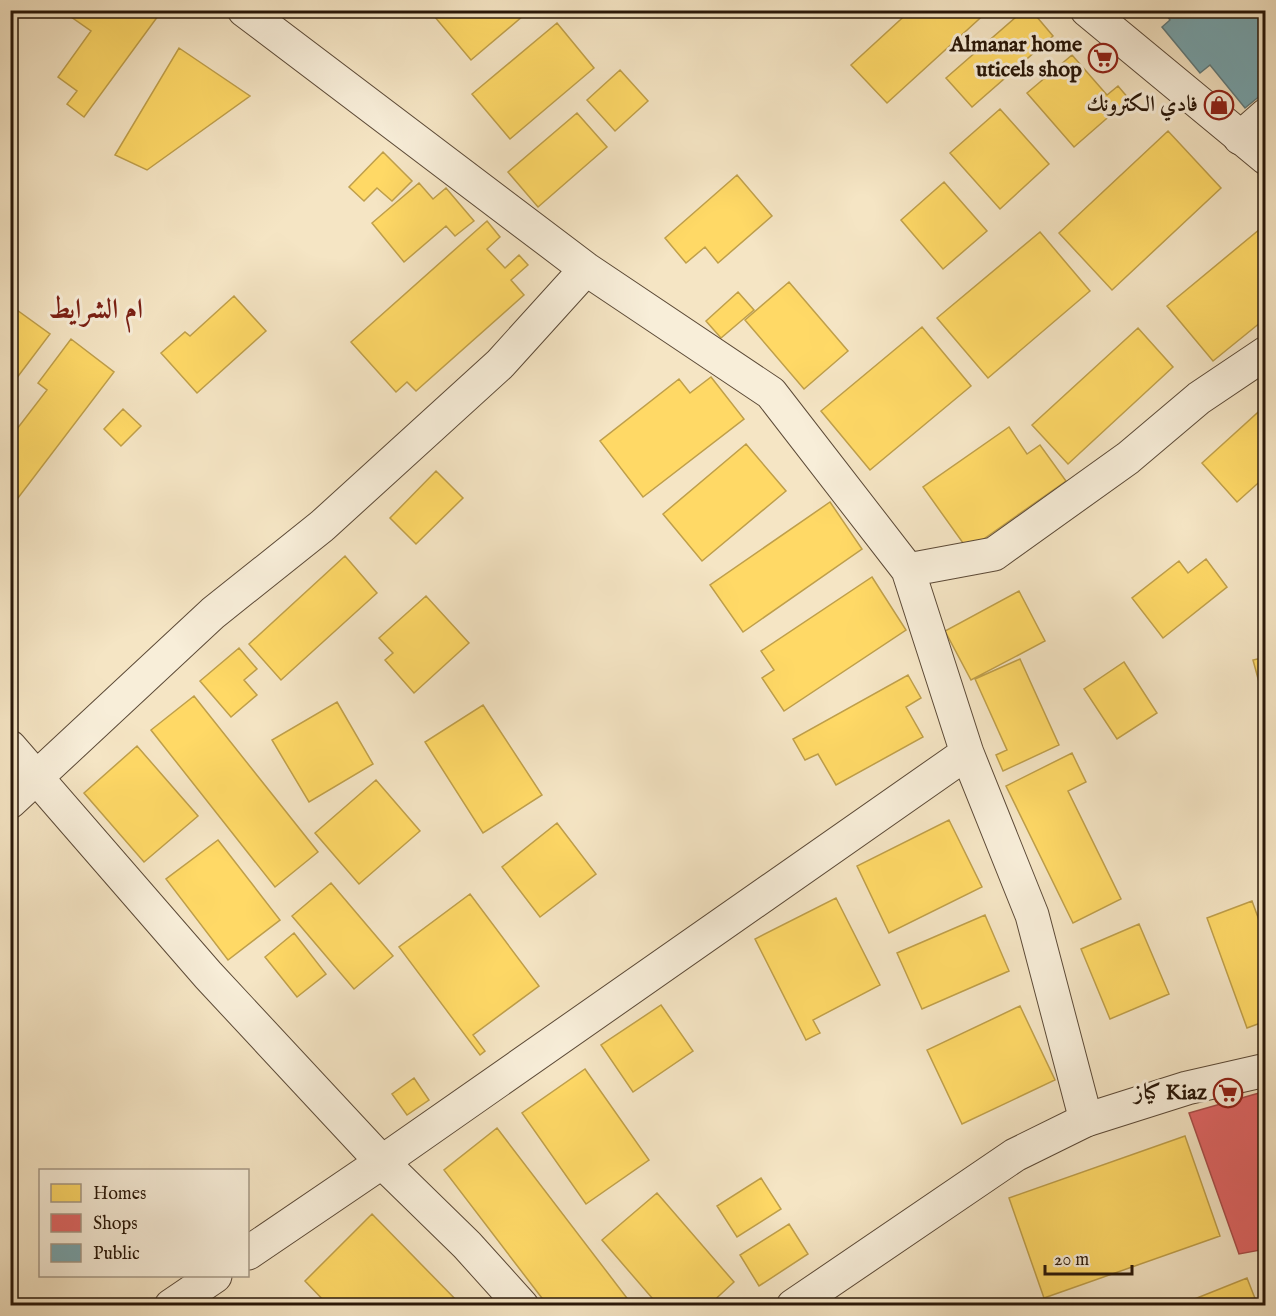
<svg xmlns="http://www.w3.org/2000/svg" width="1276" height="1316" font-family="'IM FELL English',Amiri,serif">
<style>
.homes{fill:#ffd966;stroke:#bf9f4a;stroke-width:1.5}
.shops{fill:#e06666;stroke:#a94e4a;stroke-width:1.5}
.public{fill:#76a5af;stroke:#5f7a7d;stroke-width:1.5}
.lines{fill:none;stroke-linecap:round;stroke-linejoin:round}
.minor-casing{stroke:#5c4a37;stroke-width:35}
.tertiary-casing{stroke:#5c4a37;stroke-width:35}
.minor{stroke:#f8eed9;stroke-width:33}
.tertiary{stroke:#f8eed9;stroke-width:33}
.labels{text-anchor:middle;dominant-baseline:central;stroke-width:6;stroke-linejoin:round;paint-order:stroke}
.poi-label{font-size:22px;font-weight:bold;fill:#291708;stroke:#f8eed9;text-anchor:end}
.district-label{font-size:28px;font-weight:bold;fill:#7a1f14;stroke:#f8eed9}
</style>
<rect width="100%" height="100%" fill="#f5e5c4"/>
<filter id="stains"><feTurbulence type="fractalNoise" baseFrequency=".00333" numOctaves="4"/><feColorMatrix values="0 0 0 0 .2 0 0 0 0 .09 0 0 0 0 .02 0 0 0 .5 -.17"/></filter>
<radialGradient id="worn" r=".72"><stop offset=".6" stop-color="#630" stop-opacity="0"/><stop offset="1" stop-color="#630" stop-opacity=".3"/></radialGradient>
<path class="homes" d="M65,10l96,2 -77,105 -17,-13 10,-13 -19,-14 33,-46 -27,-19z
M429,10h101l-59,50z
M911,10h78l-102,93 -36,-38z
M1024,10h7l22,26 -81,71 -26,-29z
M557,23l37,45 -84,71 -38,-45z
M179,48l71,48 -103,74 -32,-15z
M1072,55l35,40 11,-9 11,13 -55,48 -47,-54z
M620,70l28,31 -33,30 -28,-31z
M1000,109l49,55 -49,45 -50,-56z
M577,113l30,34 -69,60 -30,-35z
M1168,131l53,57 -109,102 -53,-57z
M383,152l29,29 -20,20 -15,-13 -13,13 -15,-14z
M737,175l35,41 -54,47 -13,-16 -19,16 -21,-25z
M944,182l43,49 -44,38 -42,-49z
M419,183l14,16 13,-11 28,33 -19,15 -9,-10 -42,36 -32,-39z
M487,221l13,16 -13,12 18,19 14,-13 9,10 -17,15 13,15 -108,96 -9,-9 -11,10 -45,-50z
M1266,224v94l-53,43 -46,-55z
M1040,232l50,59 -102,87 -51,-60z
M789,282l59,69 -44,38 -59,-69z
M738,292l16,18 -33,28 -15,-17z
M234,296l32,35 -69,62 -36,-40 24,-21 5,4z
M10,305l40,29 -40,53z
M922,327l49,59 -101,84 -49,-59z
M1138,328l35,39 -105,97 -36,-39z
M71,339l43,33 -96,126 -8,-6v-54l37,-48 -9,-7z
M711,377l33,42 -101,78 -43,-56 79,-62 11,14z
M1266,405v71l-29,26 -35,-39z
M123,409l18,17 -20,20 -17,-17z
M1009,427l18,27 13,-9 26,36 -98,69 -45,-63z
M746,444l40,47 -84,70 -39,-47z
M436,471l27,27 -47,46 -26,-26z
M830,502l32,47 -119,83 -33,-47z
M345,556l32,37 -96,87 -32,-36z
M1206,559l21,28 -64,51 -31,-40 47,-37 9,12z
M872,577l34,53 -122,81 -22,-33 12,-8 -13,-19z
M1019,591l26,50 -74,39 -26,-49z
M426,596l43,47 -55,50 -29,-33 8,-7 -14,-15z
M239,648l18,21 -13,11 13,15 -26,22 -31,-36z
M1266,657v51l-13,-48z
M1020,659l39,86 -56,26 -7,-16 11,-5 -32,-71z
M1124,662l33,51 -40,26 -33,-50z
M908,675l13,23 -15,9 17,30 -87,48 -18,-31 -13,6 -12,-21z
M194,696l124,156 -43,35 -124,-157z
M337,702l36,62 -64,38 -37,-62z
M483,705l59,90 -59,38 -58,-91z
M137,746l61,70 -54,46 -60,-69z
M1072,753l14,29 -18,9 53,108 -48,24 -67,-137z
M376,780l44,51 -61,53 -44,-51z
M949,820l33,67 -93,46 -32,-67z
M557,823l39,51 -56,43 -38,-50z
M218,840l62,80 -52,40 -62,-81z
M331,883l62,73 -39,33 -62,-73z
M470,894l69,92 -66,49 12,16 -5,4 -81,-108z
M836,898l44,87 -67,35 7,13 -14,7 -51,-101z
M1252,901l14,38v82l-19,7 -40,-110z
M985,915l24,56 -87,38 -25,-56z
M1139,924l30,70 -59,25 -29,-70z
M294,933l32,41 -29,23 -32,-40z
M661,1005l32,46 -60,41 -32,-47z
M1020,1006l35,74 -93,44 -35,-74z
M585,1069l64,91 -63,44 -64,-91z
M414,1078l15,22 -22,15 -15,-21z
M497,1128l136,178h-85l-104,-136z
M1185,1136l35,100 -176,62 -35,-100z
M761,1178l20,31 -44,28 -20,-31z
M657,1193l77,89 -26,24h-49l-57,-66z
M372,1214l90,92h-133l-24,-25z
M789,1224l19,30 -49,32 -19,-31z
M1247,1278l11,28h-81z"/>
<path class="shops" d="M1266,1091v158l-27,5 -50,-141z"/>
<path class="public" d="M1163,10h103v81l-21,17 -35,-43 -10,8 -38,-46 8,-7z"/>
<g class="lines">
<g class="minor-casing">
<path id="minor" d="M244,10l342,259 185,124 137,177 59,183 65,162 54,205
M1240,138l26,-23
M908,570l86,-16 134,-96 71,-60 67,-45
M10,747l198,228 174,187 85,83 55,61
M10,802l203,-189 109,-87 178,-162 86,-95
M248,1253l134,-91 585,-409
M171,1306l44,-30"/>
</g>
<g class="tertiary-casing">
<path id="tertiary" d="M1087,10l179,148
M793,1306l222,-151 71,-35 101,-32 79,-18"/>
</g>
<use href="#minor" class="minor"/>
<use href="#tertiary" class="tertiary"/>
</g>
<defs>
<g id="supermarket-ring" transform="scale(1.5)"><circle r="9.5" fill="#f8eed9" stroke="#8f2418" stroke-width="1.5"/><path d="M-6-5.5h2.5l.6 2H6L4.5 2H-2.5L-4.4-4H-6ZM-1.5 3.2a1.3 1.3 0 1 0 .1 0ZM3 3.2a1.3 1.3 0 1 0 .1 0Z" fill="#8f2418"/></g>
<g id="shop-ring" transform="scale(1.5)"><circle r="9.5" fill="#f8eed9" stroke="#8f2418" stroke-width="1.5"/><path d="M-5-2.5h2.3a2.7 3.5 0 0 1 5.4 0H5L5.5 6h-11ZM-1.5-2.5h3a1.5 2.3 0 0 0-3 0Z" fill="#8f2418"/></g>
</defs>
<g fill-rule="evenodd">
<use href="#supermarket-ring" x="1103" y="58"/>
<use href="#shop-ring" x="1219" y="105"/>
<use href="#supermarket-ring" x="1228" y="1093"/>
</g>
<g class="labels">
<g class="poi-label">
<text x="1082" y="45">Almanar home<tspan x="1082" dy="25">uticels shop</tspan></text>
<text x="1198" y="105">فادي الكترونك</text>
<text x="1207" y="1093">كياز Kiaz</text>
</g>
<g class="district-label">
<text x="96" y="310">ام الشرايط</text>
</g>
</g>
<rect width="1276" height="1316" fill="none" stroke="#f5e5c4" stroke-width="36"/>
<rect x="12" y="12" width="1252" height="1292" fill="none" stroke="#291708" stroke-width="3"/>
<rect x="18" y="18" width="1240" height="1280" fill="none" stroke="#291708" stroke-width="1.5"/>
<rect x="39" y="1169" width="210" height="108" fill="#f8eed9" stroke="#a59885" stroke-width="1.5"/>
<rect x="51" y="1184" width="30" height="18" fill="#ffd966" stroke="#a59885" stroke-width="1.5"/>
<text x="93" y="1199" font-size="18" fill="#291708">Homes</text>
<rect x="51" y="1214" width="30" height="18" fill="#e06666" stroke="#a59885" stroke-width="1.5"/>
<text x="93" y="1229" font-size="18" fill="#291708">Shops</text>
<rect x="51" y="1244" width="30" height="18" fill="#76a5af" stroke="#a59885" stroke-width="1.5"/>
<text x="93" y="1259" font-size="18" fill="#291708">Public</text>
<path d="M1045 1265v9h87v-9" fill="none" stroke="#291708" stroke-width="3"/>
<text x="1054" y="1265" font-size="18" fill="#291708" stroke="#f8eed9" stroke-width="4.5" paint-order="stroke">20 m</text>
<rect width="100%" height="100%" filter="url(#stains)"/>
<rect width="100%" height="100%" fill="url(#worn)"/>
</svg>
